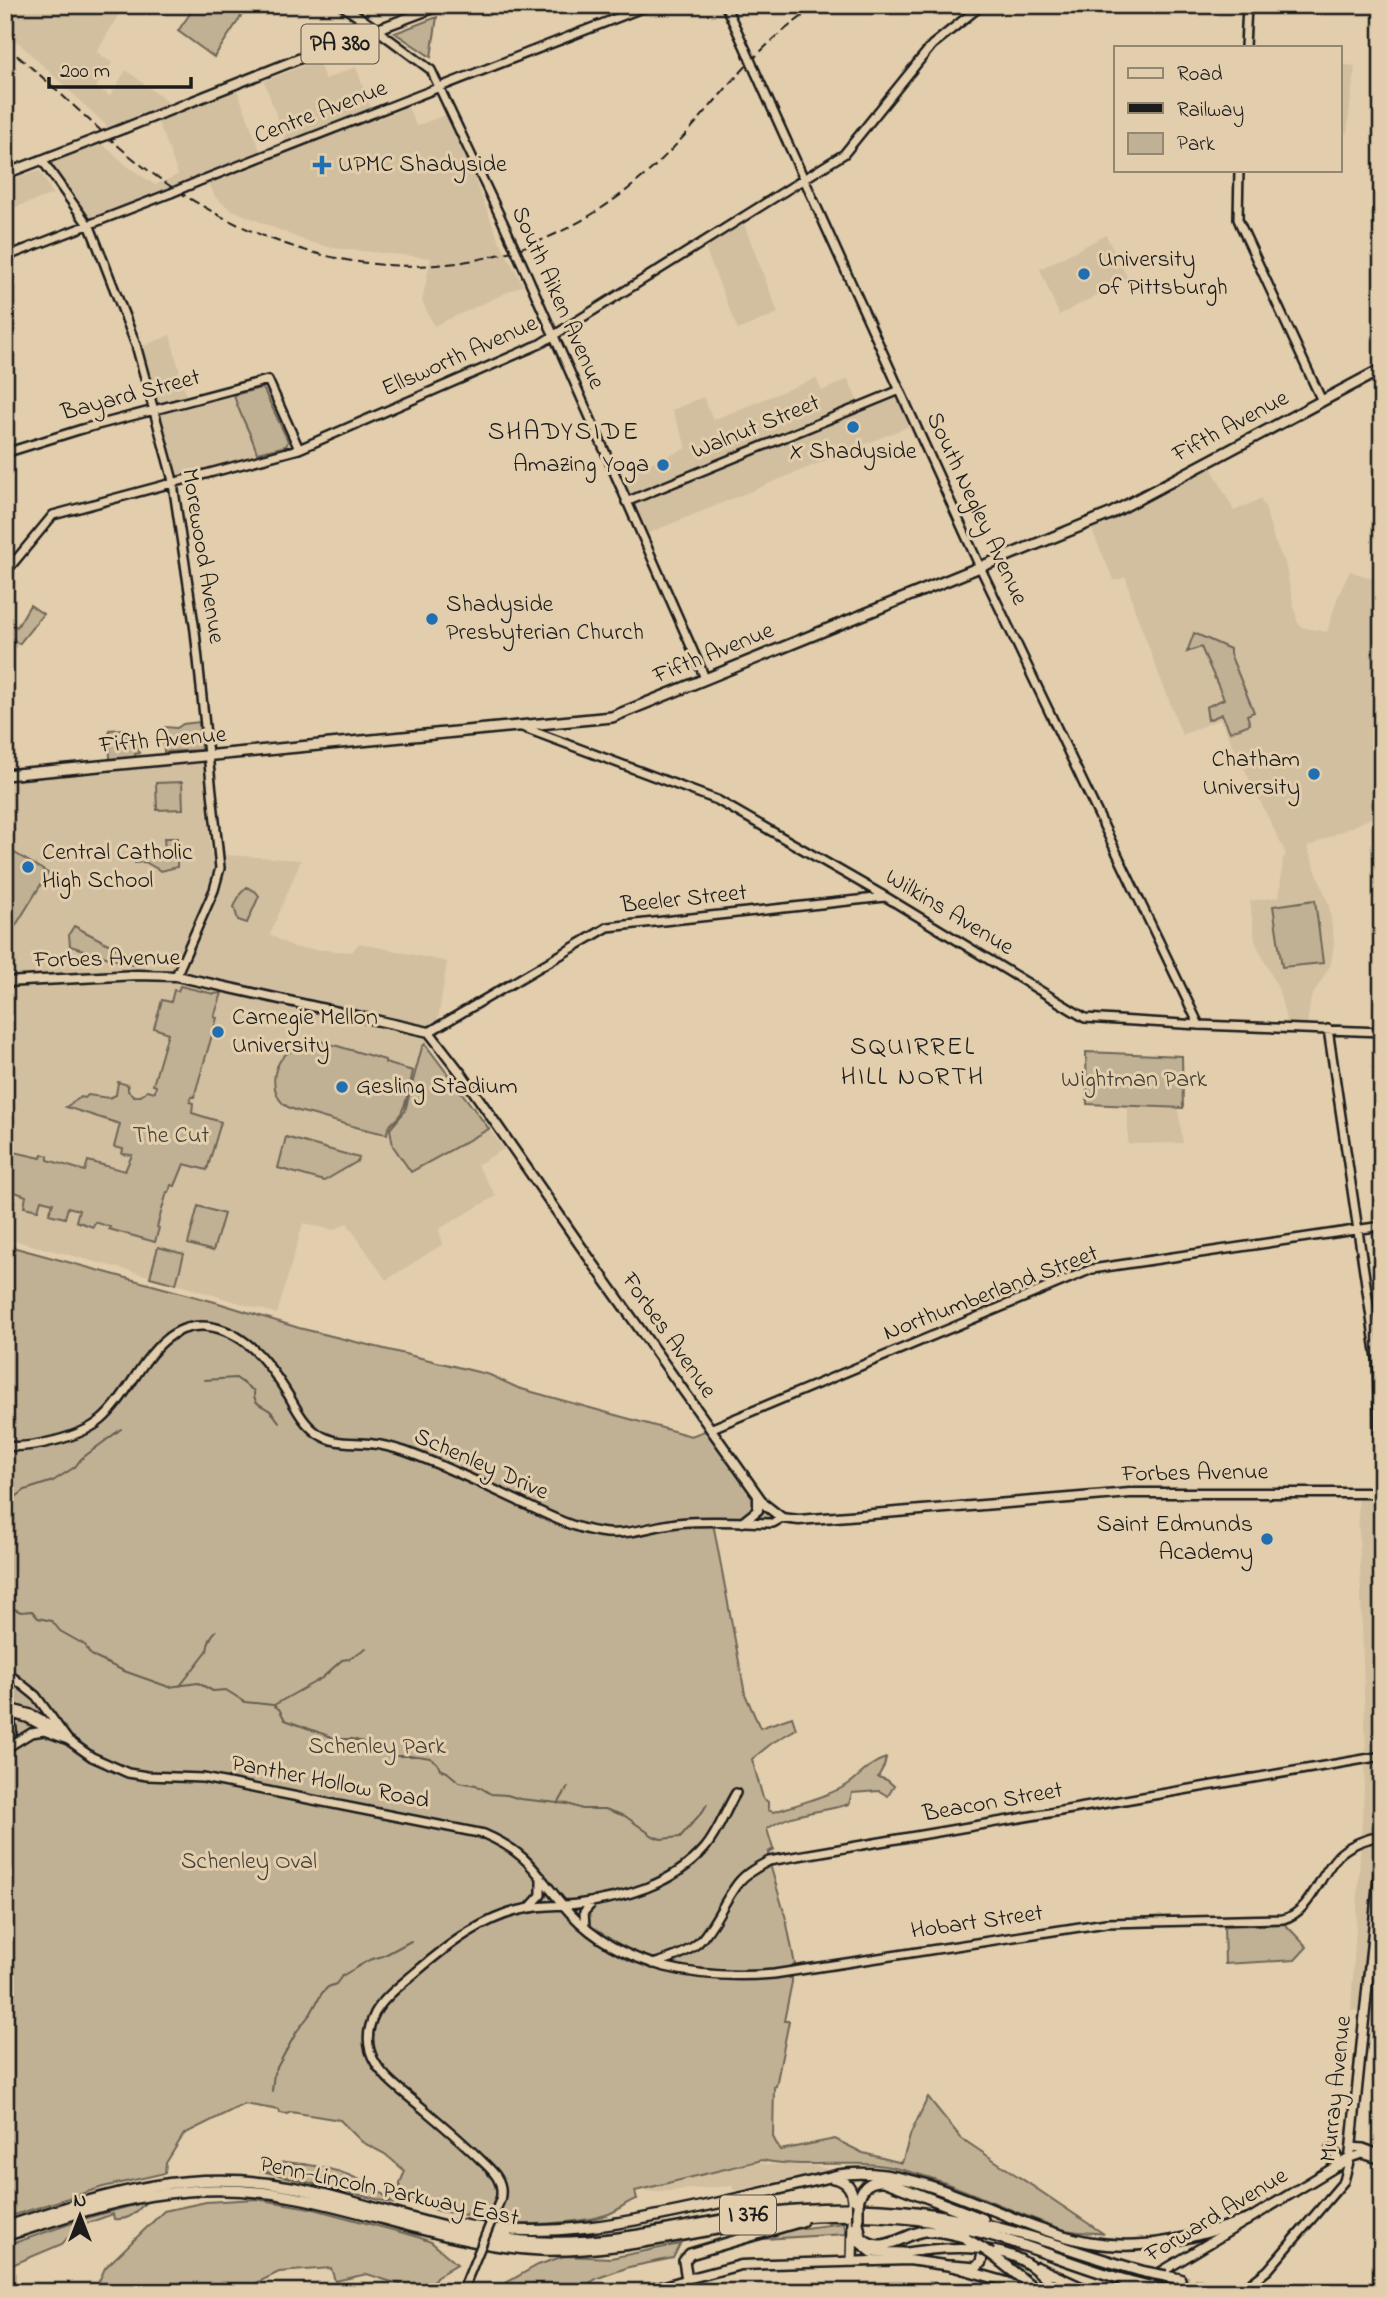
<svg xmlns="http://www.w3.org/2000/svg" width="1387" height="2297" font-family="'Indie Flower',sans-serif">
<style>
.built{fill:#d2bfa0}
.green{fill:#c1b194;stroke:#6e6658;stroke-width:2}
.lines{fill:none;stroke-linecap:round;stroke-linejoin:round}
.stream{stroke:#655e51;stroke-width:2}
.highway-tunnel{stroke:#baaa8f;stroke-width:9;stroke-dasharray:9 4.5;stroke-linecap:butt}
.secondary-casing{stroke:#1c1c1c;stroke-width:12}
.primary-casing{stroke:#1c1c1c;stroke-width:13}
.highway-casing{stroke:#1c1c1c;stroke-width:14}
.secondary{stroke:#e2ceac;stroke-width:7}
.primary{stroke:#e2ceac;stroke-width:8}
.highway{stroke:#e2ceac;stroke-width:9}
.rail{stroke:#1c1c1c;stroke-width:2;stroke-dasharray:10 5;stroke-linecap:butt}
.secondary-bridge-casing{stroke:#1c1c1c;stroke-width:12;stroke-linecap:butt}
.primary-bridge-casing{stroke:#1c1c1c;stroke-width:13;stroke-linecap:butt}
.highway-bridge-casing{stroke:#1c1c1c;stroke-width:14;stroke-linecap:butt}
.secondary-bridge{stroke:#e2ceac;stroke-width:7}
.primary-bridge{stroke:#e2ceac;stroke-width:8}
.highway-bridge{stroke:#e2ceac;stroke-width:9}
.poi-dot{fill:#1f6fb2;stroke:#e2ceac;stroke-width:2.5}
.labels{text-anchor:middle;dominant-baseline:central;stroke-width:6;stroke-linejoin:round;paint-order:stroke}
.shield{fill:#e2ceac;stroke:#575147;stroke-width:2}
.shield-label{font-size:23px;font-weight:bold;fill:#1c1c1c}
.street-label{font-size:24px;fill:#1c1c1c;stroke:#e2ceac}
.poi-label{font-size:24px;fill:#1c1c1c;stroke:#e2ceac;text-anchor:start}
.park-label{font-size:24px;fill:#45413a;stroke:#e2ceac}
.neighbourhood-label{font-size:26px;letter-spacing:2px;fill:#1c1c1c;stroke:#e2ceac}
</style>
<rect width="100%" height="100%" fill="#e2ceac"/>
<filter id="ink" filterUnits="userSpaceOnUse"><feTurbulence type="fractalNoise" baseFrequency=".0143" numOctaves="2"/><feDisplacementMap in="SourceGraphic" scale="14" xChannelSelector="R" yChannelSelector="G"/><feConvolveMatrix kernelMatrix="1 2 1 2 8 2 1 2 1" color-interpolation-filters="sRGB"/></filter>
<g filter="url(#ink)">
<path class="built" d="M5,5h112l5,4 -25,43 15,11 -16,24 14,9 16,-26 55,42 56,-22 23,60 25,-10 -21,-59 54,-21 7,19 31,-12 19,53 33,-13 8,19 32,-12 51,126 24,45 -89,41 -12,-25 9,-43 -98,-10 -28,-7 -75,-32 -15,-12 -5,-12 -19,-7 -101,43 -43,-58 53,-21 30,26 25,17 23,-10 -14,-39 -6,-13 -11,-8 -39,12 -103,-97z
M1340,64l15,2 -8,66 -7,5z
M40,171l13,23 -48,17v-29l27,-10z
M744,224l34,89 -40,17 -33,-82z
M1106,235l22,44 -69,36 -19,-46z
M170,335l16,60 -29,8 -16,-56z
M816,378l6,13 26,-12 10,23 35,-14 19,37 -268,110 -23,-53 17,-8 -2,-5 51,-21 -15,-38 31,-13 10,23z
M261,388l5,2 25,56 -114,30 -16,-61z
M1211,467l23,44 26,-12 5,8 9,33 11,23 12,58 4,6 26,5 11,-36 12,-25 24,8 8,18v216l-75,34 22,58 5,37 -3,22 -20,34 -4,26 -20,-1 -8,-32 -24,-50 -5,-40 29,-4 4,-38 3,-5 -66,-135 -38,16 -48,-127 -8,-31 -12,4 -23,-53z
M203,763l8,91 90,6 -31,75 26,13 56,4 7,-9 88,19 -9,58 -13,24 79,105 -27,16 19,31 -57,33 4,15 -57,36 -39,-57 -13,7 -31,-7 -26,91 -128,-38 -144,-38v-456z
M1128,1106l50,2 5,35 -55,1z
M1382,1478v535l-31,-3 15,-256 -8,-253z
M742,2159l25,5 50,2 13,4 -96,21 -2,-5 -77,6 -23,-3z"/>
<path class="green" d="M196,5h31l15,10 -28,42 -36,-26z
M437,17l-6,40 -36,-24z
M261,388l3,2 24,51 -2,5 -29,7c-6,-21 -18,-38 -23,-58z
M30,605l13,9 -24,30 -13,-10 7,-9 4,2z
M1194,633l36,16v5l24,58 -7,3 3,9 -20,8 -8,-18 -14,6 -2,-13 18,-8 -23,-52 -14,5z
M199,722l2,28 -37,2 -1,-20 2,-1v-4l12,1 6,-4z
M123,729l4,9 9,5 4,10 -5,1v3l-25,2 -1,-29z
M182,782l1,27 -26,1 -1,-27z
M164,838h14l-1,29 -16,4 -16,-9 -10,1 -1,-8 31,-5z
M13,852l35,21 -43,70v-78z
M247,887l9,5 3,4 -12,27 -9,-3 -4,-13 6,-13z
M1315,900l8,63 -41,4 -9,-61z
M74,926l61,32 -3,7 -62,-19 -1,-12z
M180,986l34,8 8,-1 -8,24 3,1 -23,79h-3l-1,5 3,1 -1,10 29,9 -14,48 -23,-6 -9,22 -4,-1 -2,7h-2l-10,35 2,1 -4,14 -46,-13 1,-2 -15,-5 -2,5 -17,-6 3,-11 -11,-3 -3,11 -16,-4 4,-11 -12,-3 -3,10 -14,-3 2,-11 -11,-4 -4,13 -4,-1 -2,-54 36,8 1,-4 6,2v4l37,11 3,-10 37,10 7,-16 -10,-1 1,-5 -9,-2 6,-23 -54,-17 15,-10 4,1 3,-3 21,3 7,-3 2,-13 10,3v6l6,5h7l6,-6 8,2 1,-6 -3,-1 15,-52 -14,-5 8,-28 9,2 3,-12 4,1z
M317,1040l68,20v3l28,8c-3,13 -5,28 -11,40 -4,10 -15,12 -15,23 -25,-4 -49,-12 -73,-19 -8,-2 -18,-4 -26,-8 -20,-11 -17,-44 1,-55 8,-5 16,-5 26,-4z
M425,1044l64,85 -78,43 -18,-26 -3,-17 15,-18 17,-64z
M1086,1052l96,4 1,52 -96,-4z
M286,1137l73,21 -1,3 -34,20 -46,-13z
M198,1206l26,8 -11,37 -25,-7z
M5,1245l210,57 84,26 191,47 28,13 173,48 19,-7 54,75 18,14 -7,4 -62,1 32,171 15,34 32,-11 4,12 -24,14 -20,16 11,39 5,4v8l5,2c20,-6 60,-17 77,-29 13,-10 20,-20 36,-25l-2,8 -6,11 9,3 7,6 -6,10 -9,-5 -27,2 -3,11c-29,9 -56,7 -82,25l6,20 -5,3 7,-2 -7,4 1,7 17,58 9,46 -7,3 1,10h3v4l-8,39h5l-13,65 -2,1 -1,50 7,13 55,-11 28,14 39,10 9,-30 17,-36 33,41 143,96c-13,-2 -29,-1 -42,-5 -58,-19 -112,-50 -172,-62 -42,-8 -86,2 -128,-7l-127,31 2,8c-10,2 -15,9 -24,13 -20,11 -78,12 -102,13l-8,-3v-3l-35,-8 -3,4 -26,-4 -31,-13 1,-3 -9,-5v-7l5,-12 -20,-17 -23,-12 -22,-22 -49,-8 -4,2 -7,-1 -1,-3 -35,-6 -60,30 -18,29 -1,10 -62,14 -98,31z
M158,1247l26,7 -8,30 -26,-7z
M1285,1924l22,23 -12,13 -70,4 -1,-38z
M285,2162c37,3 81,12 107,41l-130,-32 12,-7z
M256,2199l54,9 105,28 16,6 26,22 -21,13 -6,10 3,5h-10l-56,-18 -32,7 -4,-13 -52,4 -41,20h-144l11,-24 59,-57 42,-9z
M146,2202c-10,10 -16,19 -32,17l-1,-5 -34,12 -17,18 -57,24v-22l88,-30z
M844,2223l2,11 -83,5 -16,3 26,-10z
M680,2244l-7,14 -44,9 -31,11 -24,14h-84l48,-27 26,-9 47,2z"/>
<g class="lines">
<path class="stream" d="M204,1380l32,-2 18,13c0,12 3,12 13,18 5,2 9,9 12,13
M5,1505l20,-15 28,-9 22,-14 6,-8 40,-30
M5,1605l16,7 11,-1 6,7 14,3 8,10 25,14 4,8 7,5 28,13 45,16 29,-4 15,8 13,-1 19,12 28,3 6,4 6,11 52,19h15l11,3 15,11 13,3h27l12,2 7,5 3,6 7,3 12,10 17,3 15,9 16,1 13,4 48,5 14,5h23l20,7 28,20 8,3 19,-2 23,-26 4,-7
M180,1686l27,-35c1,-7 3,-15 9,-20
M274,1705l48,-27 20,-18 7,-1 17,-11
M558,1804l10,-17
M272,2091l2,-18 23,-42 14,-18 11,-20 6,-6 8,-3 6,-8 27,-16 14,-4 28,-15"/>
<path class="highway-tunnel" d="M1180,2279l65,13"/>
<g class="secondary-casing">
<path id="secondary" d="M725,5l21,45
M377,30l54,40 76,161
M1245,47l2,-42
M755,71l225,496 219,458
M42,160l49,69 45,116 36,132 23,154 25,237 -6,22 -38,86
M1239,170l-1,49 2,5 82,177
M197,182l453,-177
M5,257l166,-64
M527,275l178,403
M5,453l77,-24 186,-49 31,69
M626,502l274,-112
M5,573l48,-58 246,-66 241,-105 304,-190 88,-109 50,-40
M519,726l198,74 169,97 199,121 114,7 183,7
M1328,1029l49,329 4,135
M429,1032l179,-105 277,-30
M710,1429l382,-160 290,-43
M5,1446c26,3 76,-9 96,-26 36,-30 52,-103 111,-93 37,7 59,40 77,69 8,14 15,28 28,37 19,13 35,8 56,11 11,1 21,4 31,7 40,14 78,33 116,51 25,12 52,26 79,30 27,5 52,-6 78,-9 32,-3 64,-1 96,0l9,-5
M5,1671l31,25 32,44
M5,1707l26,7 26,15
M5,1712l22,6 22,12
M5,1715c9,9 10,20 0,29
M5,1749l26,-16 13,-2 24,9 24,17 36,16 19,3 56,2 281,56c49,21 53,43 86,79 52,56 132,67 204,61l332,-51 177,-4c29,-7 37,-48 58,-66 12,-10 26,-14 41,-18
M531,1906l10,-11v-18
M585,1927l-1,-15 10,-11
M653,1964c17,-5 32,-10 45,-21 17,-17 25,-41 40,-60 8,-10 19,-16 31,-22l613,-105
M1351,2147l12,1 19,7
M500,2200c5,-18 -6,-28 -19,-40 -17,-17 -36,-33 -55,-49 -30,-26 -75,-51 -51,-98 9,-16 27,-29 41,-41 33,-28 70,-57 114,-64 15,-3 31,-2 47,-4 47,-6 96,-19 128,-56 14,-17 20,-37 31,-55
M642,2292l45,-13
M1234,2292l20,-11 14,-11 76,-89 6,-23 12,-4 20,6"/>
</g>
<g class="primary-casing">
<path id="primary" d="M342,5l35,25
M125,128l181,-72 136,-51
M5,174l99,-38
M5,982l132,-7 39,1 253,56 34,44 117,169 184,259 18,14 17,2 331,-27h252
M1381,1493l1,22
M743,1522l15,-12v-13
M1330,2150l7,5 1,11
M897,2254c36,-6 91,-12 124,6 15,8 26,20 38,32
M1037,2267l55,25
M687,2279l54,-14 168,-5 42,6 56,16 20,10
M1113,2292l19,-9
M1128,2292l222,-134 32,-315"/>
</g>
<g class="highway-casing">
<path id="highway" d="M5,775l607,-58 498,-203 272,-145
M833,2178c14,2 20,11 20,25
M858,2203c3,-15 10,-23 26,-22l99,38
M858,2223l3,14c20,20 42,-3 64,-6 14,-1 27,3 40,6
M458,2224c87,17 175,-2 260,-21 40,-9 80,-18 120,-28 80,-14 171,53 251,67 56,10 106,-5 158,-22
M5,2227c102,-33 183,-61 292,-39 81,17 161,51 245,54 86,4 169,-26 254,-32 63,-5 125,-1 186,14 55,12 108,33 163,48
M960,2235l22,13
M5,2236c102,-33 179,-60 288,-39 82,15 163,49 247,53 93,3 183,-29 275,-34 47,-2 97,0 143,11 58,12 113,38 171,54
M857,2240l15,12 31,1
M991,2254l44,35
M852,2261l1,-39
M951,2266l25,2 5,-6 2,-9
M1166,2276l14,3
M687,2279l-3,-18 6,-7 112,-33
M1149,2286l27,6"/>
</g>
<use href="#secondary" class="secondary"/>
<use href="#primary" class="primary"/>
<use href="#highway" class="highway"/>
<path class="rail" d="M5,46c49,38 91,84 140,122 151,114 340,141 493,13 65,-54 107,-132 182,-176"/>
<g class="secondary-bridge-casing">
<path id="secondary-bridge" d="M746,50l9,21
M171,193l26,-11
M507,231l20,44
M462,2292l38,-92"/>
</g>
<g class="primary-bridge-casing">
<path id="primary-bridge" d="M104,136l21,-8"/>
</g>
<g class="highway-bridge-casing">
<path id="highway-bridge" d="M858,2223v-20
M982,2248l9,6
M1145,2272l21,4
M1129,2281l20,5"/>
</g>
<use href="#secondary-bridge" class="secondary-bridge"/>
<use href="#primary-bridge" class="primary-bridge"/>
<use href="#highway-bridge" class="highway-bridge"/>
</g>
</g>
<g class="poi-dot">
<path d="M318.5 154.5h7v7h7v7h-7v7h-7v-7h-7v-7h7z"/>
<circle cx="1084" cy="274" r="7"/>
<circle cx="853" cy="427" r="7"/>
<circle cx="663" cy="465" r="7"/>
<circle cx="432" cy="619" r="7"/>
<circle cx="1314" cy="774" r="7"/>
<circle cx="28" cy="867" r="7"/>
<circle cx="218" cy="1032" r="7"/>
<circle cx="342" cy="1087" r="7"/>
<circle cx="1267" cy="1539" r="7"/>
</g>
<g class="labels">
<g class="shield">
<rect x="301.5" y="24.5" width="77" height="39" rx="5"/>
<rect x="720" y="2195.5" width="56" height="39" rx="5"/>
</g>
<g class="shield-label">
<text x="340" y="44">PA 380</text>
<text x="748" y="2215">I 376</text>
</g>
<g class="street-label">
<text transform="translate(321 113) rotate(-21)">Centre Avenue</text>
<text transform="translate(557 298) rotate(66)">South Aiken Avenue</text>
<text transform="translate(460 357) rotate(-24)">Ellsworth Avenue</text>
<text transform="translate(131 396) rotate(-15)">Bayard Street</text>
<text transform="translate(1231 427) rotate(-28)">Fifth Avenue</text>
<text transform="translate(756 428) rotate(-22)">Walnut Street</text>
<text transform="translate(976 509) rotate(65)">South Negley Avenue</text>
<text transform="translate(202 556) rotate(81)">Morewood Avenue</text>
<text transform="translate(714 654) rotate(-22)">Fifth Avenue</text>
<text transform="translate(163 741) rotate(-5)">Fifth Avenue</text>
<text transform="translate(684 900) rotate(-6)">Beeler Street</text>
<text transform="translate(949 913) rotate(31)">Wilkins Avenue</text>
<text transform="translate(107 960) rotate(-1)">Forbes Avenue</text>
<text transform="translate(991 1294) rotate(-21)">Northumberland Street</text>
<text transform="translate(668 1336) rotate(55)">Forbes Avenue</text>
<text transform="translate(481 1465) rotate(24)">Schenley Drive</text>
<text transform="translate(1195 1474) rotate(-1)">Forbes Avenue</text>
<text transform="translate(330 1783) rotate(11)">Panther Hollow Road</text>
<text transform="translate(993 1803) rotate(-10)">Beacon Street</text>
<text transform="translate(977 1923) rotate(-8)">Hobart Street</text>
<text transform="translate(1337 2089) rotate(-84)">Murray Avenue</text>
<text transform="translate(389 2192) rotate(12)">Penn-Lincoln Parkway East</text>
<text transform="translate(1217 2216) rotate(-31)">Forward Avenue</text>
</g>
<g class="poi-label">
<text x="338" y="165">UPMC Shadyside</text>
<text x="1098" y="260">University<tspan x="1098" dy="28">of Pittsburgh</tspan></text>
<text x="853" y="452" text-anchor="middle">X Shadyside</text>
<text x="649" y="465" text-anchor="end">Amazing Yoga</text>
<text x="446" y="605">Shadyside<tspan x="446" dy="28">Presbyterian Church</tspan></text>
<text x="1300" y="760" text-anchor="end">Chatham<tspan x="1300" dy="28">University</tspan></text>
<text x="42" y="853">Central Catholic<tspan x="42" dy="28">High School</tspan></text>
<text x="232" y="1018">Carnegie Mellon<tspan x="232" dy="28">University</tspan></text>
<text x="356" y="1087">Gesling Stadium</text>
<text x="1253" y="1525" text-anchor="end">Saint Edmunds<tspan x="1253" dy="28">Academy</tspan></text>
</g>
<g class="park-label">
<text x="1134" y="1080">Wightman Park</text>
<text x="171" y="1136">The Cut</text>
<text x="377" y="1747">Schenley Park</text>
<text x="249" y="1862">Schenley Oval</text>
</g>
<g class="neighbourhood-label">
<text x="564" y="433">SHADYSIDE</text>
<text x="913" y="1048">SQUIRREL<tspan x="913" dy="30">HILL NORTH</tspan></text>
</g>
</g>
<rect width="1387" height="2297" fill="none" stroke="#e2ceac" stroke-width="28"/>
<rect x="14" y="14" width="1359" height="2269" fill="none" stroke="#1c1c1c" stroke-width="2.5" filter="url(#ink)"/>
<rect x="1114" y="46" width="228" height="126" fill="#e2ceac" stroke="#938772" stroke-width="2"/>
<rect x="1128" y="68" width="35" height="10" fill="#e2ceac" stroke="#938772" stroke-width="2"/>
<text x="1177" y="80" font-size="21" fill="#1c1c1c">Road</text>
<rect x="1128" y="103" width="35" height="10" fill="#1c1c1c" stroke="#938772" stroke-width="2"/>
<text x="1177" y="116" font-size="21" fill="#1c1c1c">Railway</text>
<rect x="1128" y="133" width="35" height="21" fill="#c1b194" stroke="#938772" stroke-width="2"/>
<text x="1177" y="150" font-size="21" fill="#1c1c1c">Park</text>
<g transform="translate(80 2216)" stroke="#e2ceac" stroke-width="5" paint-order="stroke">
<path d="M0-5L12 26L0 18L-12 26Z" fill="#1c1c1c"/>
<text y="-10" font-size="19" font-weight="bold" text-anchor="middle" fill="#1c1c1c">N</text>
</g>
<path d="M49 77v10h142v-10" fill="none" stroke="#1c1c1c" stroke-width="3.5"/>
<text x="60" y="77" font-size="21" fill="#1c1c1c" stroke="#e2ceac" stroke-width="5" paint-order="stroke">200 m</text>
</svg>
